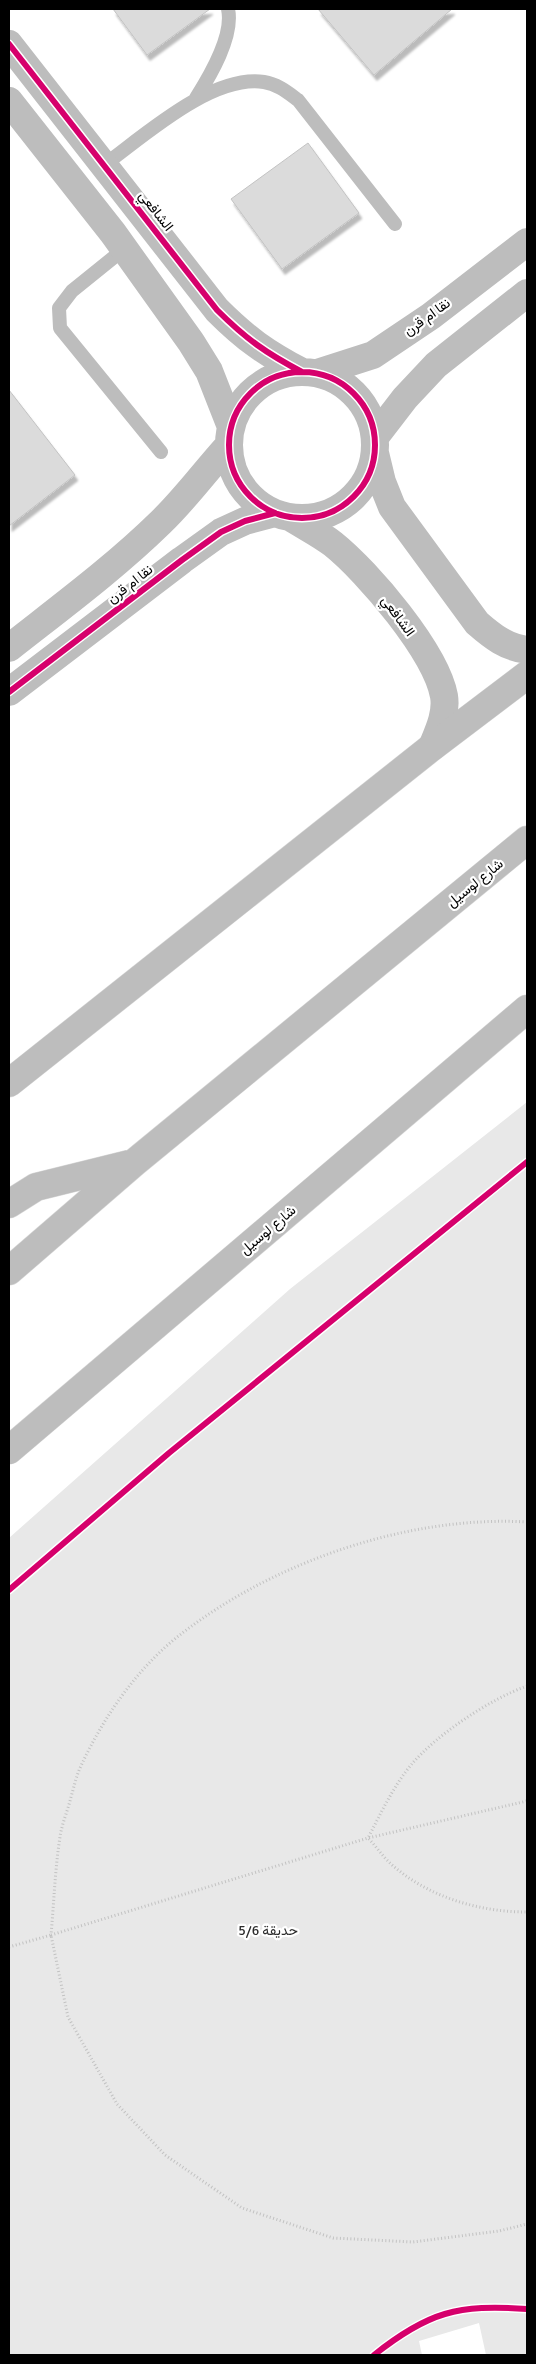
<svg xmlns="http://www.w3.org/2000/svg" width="536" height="2364" font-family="Signika,Vazirmatn,sans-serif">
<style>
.green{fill:#e8e8e8}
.building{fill:#dbdbdb;stroke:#c3c3c3;filter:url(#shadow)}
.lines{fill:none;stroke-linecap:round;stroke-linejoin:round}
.trunk-casing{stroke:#dbdbdb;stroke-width:29}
.path{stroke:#c2c2c2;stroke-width:3;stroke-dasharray:1 2.5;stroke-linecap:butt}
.service{stroke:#bdbdbd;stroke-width:14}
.minor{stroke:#bdbdbd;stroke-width:28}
.trunk{stroke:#bdbdbd;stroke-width:28}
.cycleway-casing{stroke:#fff;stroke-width:9}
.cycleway{stroke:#d6006c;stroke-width:6}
.labels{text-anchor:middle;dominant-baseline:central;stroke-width:4.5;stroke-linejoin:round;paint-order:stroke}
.street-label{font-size:14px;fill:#000;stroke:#fff}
.park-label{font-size:14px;fill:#2c2c2c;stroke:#fff}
</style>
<defs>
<filter id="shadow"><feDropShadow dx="3" dy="5.5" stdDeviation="1" flood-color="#0004"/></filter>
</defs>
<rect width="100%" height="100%" fill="#fff"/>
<path class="green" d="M527,1102v1253h-41l-7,-32 -60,18 3,14h-413v-817l281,-249z"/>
<path class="building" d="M113,9h97l-63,46z
M318,9h134l-78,66z
M308,143l51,70 -77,56 -51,-70z
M9,390l66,85 -66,51z"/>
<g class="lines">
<g class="trunk-casing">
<path id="trunk" d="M9,1083l423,-336 95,-72
M9,1204l27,-17 93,-23
M9,1271l126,-109 392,-322
M9,1450l518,-441"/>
</g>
<path class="path" d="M527,1522c-120,-7 -257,41 -351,116 -42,34 -74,82 -96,130 -4,9 -6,19 -9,29 -3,13 -9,26 -11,40 -5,32 -6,65 -9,98l317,-97 159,-37
M527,1686c-37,13 -91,49 -116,79 -18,22 -30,48 -43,73 8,8 15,19 23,26 37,33 88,48 136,48
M9,1947l42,-12 17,82 49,87 48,51 77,53 91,30 80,4 86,-11 28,-7"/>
<path class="service" d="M196,98c14,-22 38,-62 32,-89
M104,165c40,-29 108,-91 160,-83 13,2 23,10 34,18l97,124
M124,249l-52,42 -13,17 1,20 101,124"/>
<path class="minor" d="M9,44l208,266c29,29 49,43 85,62
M9,101l104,132 78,109 18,29 22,56
M229 445a73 73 0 1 1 146 0a73 73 0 1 1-146 0Z
M317,373l56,-18 58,-39 96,-74
M375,437l30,-39 31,-33 91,-72
M375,453l7,29 10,25 85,116c16,14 29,24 50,27
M290,517c14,9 30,17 43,27 35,28 103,108 111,152 3,18 -6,36 -12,51
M9,648c52,-41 105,-80 152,-126 25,-24 45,-52 68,-77
M9,692l173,-132 39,-28 24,-11 30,-8"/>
<use href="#trunk" class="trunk"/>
<g class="cycleway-casing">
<path id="cycleway" d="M9,44l208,266c29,29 49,43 85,62
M229 445a73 73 0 1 1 146 0a73 73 0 1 1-146 0Z
M9,692l173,-132 39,-28 24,-11 30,-8
M9,1590l160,-137 358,-291
M374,2355c54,-43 84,-51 153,-46"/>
</g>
<use href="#cycleway" class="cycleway"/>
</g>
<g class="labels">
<g class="street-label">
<text transform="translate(156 211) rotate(52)">الشافعي</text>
<text transform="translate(427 317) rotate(-36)">نقا ام قرن</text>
<text transform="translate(130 584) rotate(-38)">نقا ام قرن</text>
<text transform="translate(398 616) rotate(54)">الشافعي</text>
<text transform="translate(475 883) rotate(-39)">شارع لوسيل</text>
<text transform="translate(268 1230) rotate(-40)">شارع لوسيل</text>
</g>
<g class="park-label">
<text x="268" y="1930">حديقة 5/6</text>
</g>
</g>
<rect width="536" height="2364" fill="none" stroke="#000000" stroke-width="20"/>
</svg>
